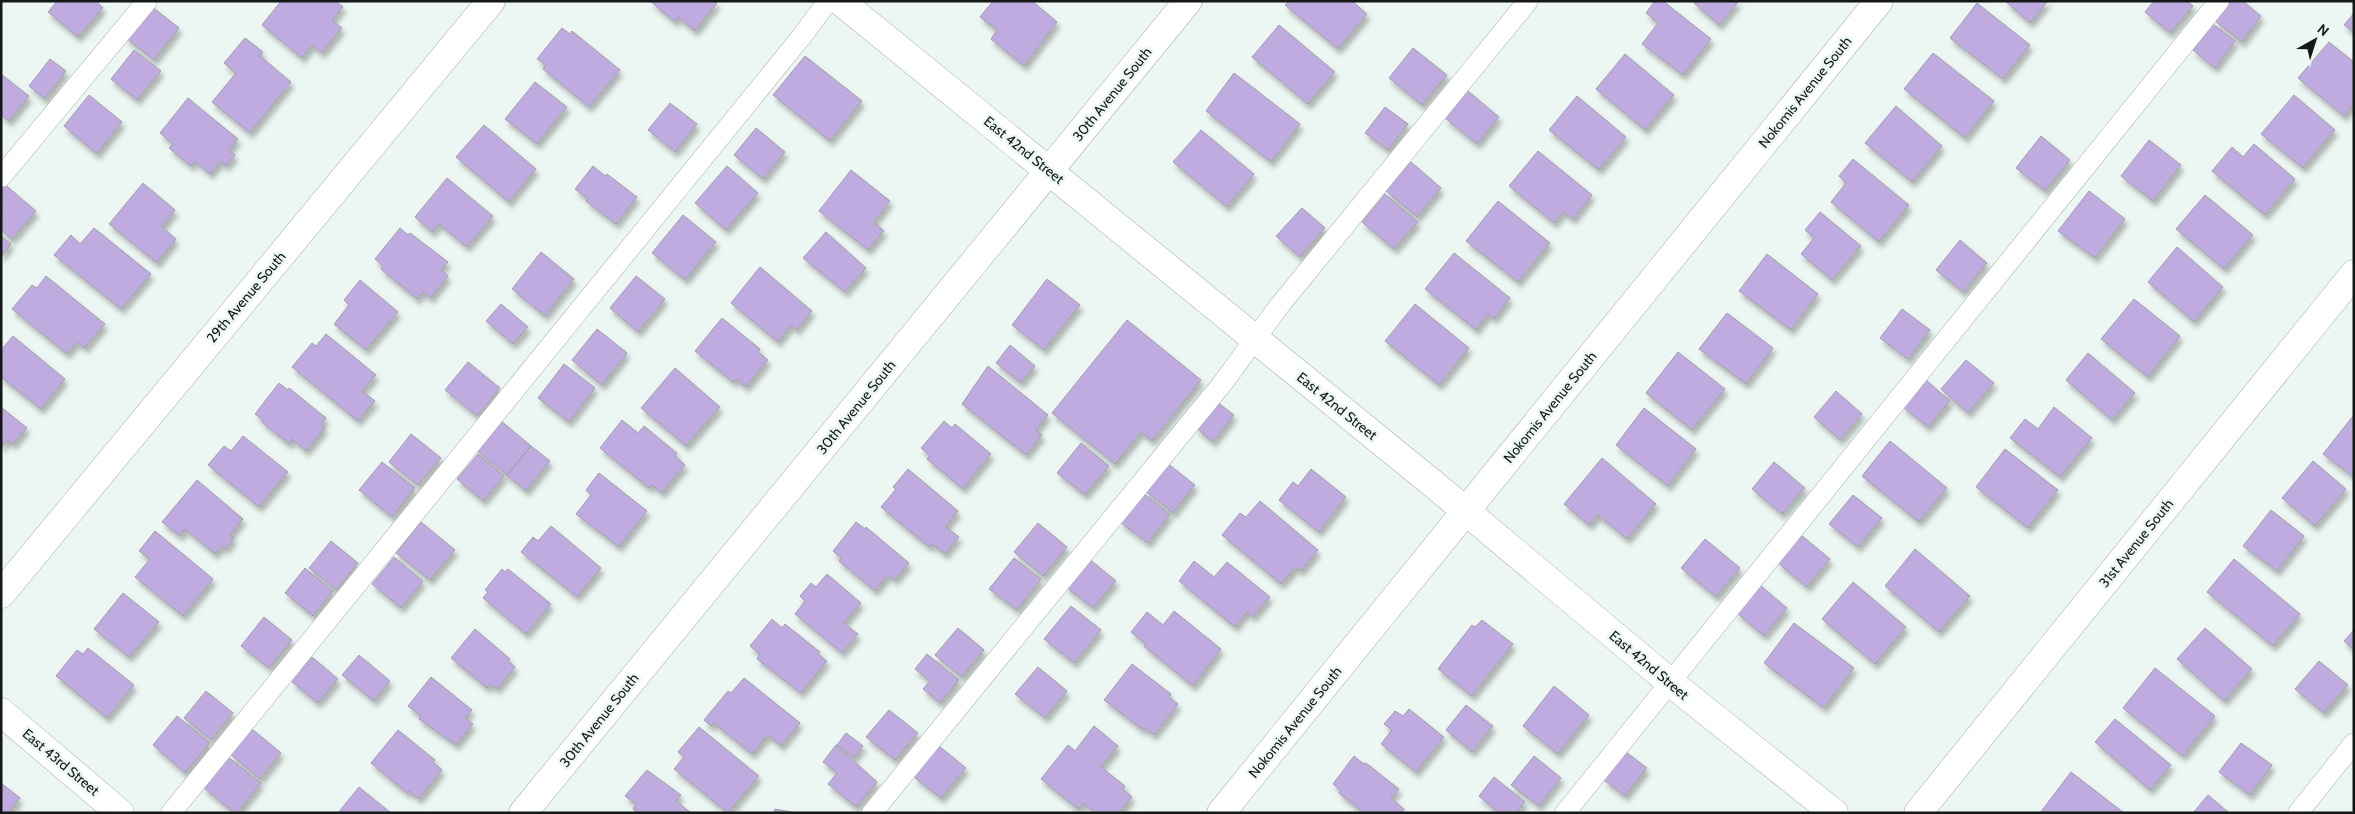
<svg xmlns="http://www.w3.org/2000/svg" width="2355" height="814" font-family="Cabin,sans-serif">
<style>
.building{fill:#c0abe1;stroke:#a19ea7;filter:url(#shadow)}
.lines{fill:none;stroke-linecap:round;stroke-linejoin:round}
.lane-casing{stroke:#a5b0ac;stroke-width:21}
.street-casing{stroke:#a5b0ac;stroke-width:29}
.secondary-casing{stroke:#a5b0ac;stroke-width:29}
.lane{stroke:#fff;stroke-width:20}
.street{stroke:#fff;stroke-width:28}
.secondary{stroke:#fff;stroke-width:28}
.labels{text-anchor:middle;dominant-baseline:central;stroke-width:5;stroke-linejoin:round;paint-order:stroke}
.street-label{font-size:14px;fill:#141816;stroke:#ecf7f3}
</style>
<defs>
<filter id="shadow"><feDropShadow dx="3" dy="5.5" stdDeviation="2.5" flood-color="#0004"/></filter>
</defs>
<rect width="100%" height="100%" fill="#ecf7f3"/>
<path class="building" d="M57,1h39l7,7 -25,29 -30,-25z
M281,1h55l7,6 -11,13 10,8 -20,25 -10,-8 -10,13 -40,-33z
M650,1h65l2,2 -22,28 -17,-14 -3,5z
M993,1h39l25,21 -33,44 -33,-27 6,-9 -17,-13z
M1289,1h63l15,13 -29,35 -53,-44z
M1655,1h8l48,38 -28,36 -41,-31 16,-21 -12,-10z
M1692,1h47l-20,24z
M2005,1h43l-18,22z
M2154,1h33l6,5 -23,27 -25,-21z
M2230,1h13l18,15 -19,26 -27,-21z
M1977,3l53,42 -27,34 -53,-41z
M150,5l29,23 -25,32 -29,-23z
M2354,13v19l-10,-7z
M2213,24l22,17 -20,27 -22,-18z
M1279,25l56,47 -27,32 -56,-47z
M562,28l8,6 2,-3 48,39 -31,37 -46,-38 3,-4 -9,-6z
M245,38l18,14 -3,4 31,26 -41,51 -38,-31 24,-29 -12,-10z
M2329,42l25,20v42l-10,12 -46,-38z
M1413,48l34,27 -25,30 -33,-27z
M134,50l27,21 -24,29 -26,-21z
M1933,53l61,48 -29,37 -61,-49z
M1625,54l49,41 -29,35 -49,-41z
M805,56l57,45 -32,40 -57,-46z
M50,59l16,12 -21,28 -16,-13z
M1234,73l66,51 -29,38 -65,-51z
M1,74l28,22 -20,25 -8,-6z
M535,82l32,25 -30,37 -32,-25z
M1468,91l31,26 -22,27 -32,-26z
M89,95l33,27 -25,32 -33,-28z
M2294,95l41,35 -32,38 -42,-34z
M1577,96l49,41 -27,33 -50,-40z
M188,98l50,41 -9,11 6,5 -9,11 -5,-5 -11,13 -15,-13 -4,5 -22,-18 4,-4 -13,-11z
M670,103l27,21 -22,28 -27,-22z
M1896,106l46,40 -30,36 -47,-39z
M1385,107l23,17 -20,26 -23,-17z
M484,125l52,44 -27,33 -53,-45z
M756,128l29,24 -22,27 -29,-24z
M1201,130l53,44 -27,33 -54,-45z
M2041,136l29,24 -25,31 -29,-23z
M2149,140l32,25 -28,36 -32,-25z
M2254,144l41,35 -30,36 -53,-44 20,-24 11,10z
M1538,151l54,44 -19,24 -10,-7 -9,11 -45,-37z
M1853,159l56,46 -30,37 -48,-40 15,-19 -7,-7z
M1411,162l30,26 -24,29 -31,-26z
M593,166l12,10 2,-2 30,23 -21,27 -30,-23 2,-2 -13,-10z
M727,166l31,27 -32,37 -31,-27z
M851,170l39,31 -16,21 10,9 -16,19 -49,-39z
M447,178l46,38 -26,31 -28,-23 -7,8 -17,-15z
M3,183l33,28 -24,28 -11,-9z
M143,183l32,27 -13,17 14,12 -19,24 -48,-39z
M2089,191l36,28 -30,39 -37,-27z
M1385,194l33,28 -24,27 -32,-27z
M2205,195l48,40 -29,34 -48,-40z
M1498,201l52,42 -32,39 -52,-41z
M1302,208l23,20 -25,29 -24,-21z
M1820,212l41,34 -29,34 -31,-26 13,-16 -9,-8z
M683,215l33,27 -31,38 -33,-27z
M94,228l57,46 -30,35 -67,-54 17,-20 9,9z
M400,228l8,7 2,-2 38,29 -7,8 7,6 -17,22 -8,-6 -6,7 -36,-30 2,-3 -8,-7z
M826,232l40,36 -21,24 -42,-34z
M1,236l10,8 -10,13z
M1960,240l27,23 -24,29 -27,-22z
M2177,247l46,40 -29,35 -46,-40z
M541,252l33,27 -29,37 -33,-27z
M1454,253l56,45 -16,21 -6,-5 -12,16 -51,-41z
M1767,254l51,40 -27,36 -52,-39z
M760,267l52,44 -15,19 -6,-5 -13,17 -47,-39z
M46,276l59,48 -20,24 -8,-6 -10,12 -55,-45 20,-24 5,3z
M636,276l29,23 -27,33 -28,-24z
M1047,279l33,26 -36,45 -32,-25z
M360,280l38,32 -32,38 -32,-26 15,-19 -5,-5z
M2134,299l46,37 -32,41 -47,-38z
M501,304l27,23 -15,17 -27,-23z
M1415,304l54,44 -30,37 -54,-44z
M1902,309l28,21 -22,29 -28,-21z
M1727,313l46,35 -27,36 -47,-35z
M722,318l38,31 -2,3 10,8 -22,27 -10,-8 -3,3 -38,-31z
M1127,320l74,60 -49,61 -11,-9 -26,32 -63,-51z
M597,329l30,24 -25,32 -30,-25z
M326,334l50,41 -14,16 13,10 -17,20 -66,-54 20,-24 4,3z
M13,336l52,43 -24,30 -40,-32v-27z
M1010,345l25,21 -14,17 -25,-20z
M1678,352l47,37 -33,41 -46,-37z
M2088,353l47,40 -23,27 -46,-40z
M1966,360l28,23 -26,30 -27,-24z
M468,362l32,26 -23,28 -32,-26z
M564,364l31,24 -26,34 -31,-24z
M988,366l60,49 -12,15 6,5 -16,20 -64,-51z
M675,368l45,39 -34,39 -45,-38z
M1925,379l25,22 -22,26 -26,-21z
M279,383l9,7 1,-2 37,30 -5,7 4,3 -19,23 -14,-12 -3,5 -27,-22 1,-2 -8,-6z
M1836,391l26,23 -22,26 -26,-23z
M1217,402l17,13 -21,27 -17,-14z
M1,407l26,21 -14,16 -6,-4 -6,8z
M2054,407l38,31 -32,39 -50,-39 15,-19 13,10z
M1644,408l52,41 -28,37 -52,-41z
M2353,416h1v61l-31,-23z
M500,420l31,26 -24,29 -32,-26z
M622,420l16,13 6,-7 33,27 -2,3 10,9 -23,28 -10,-8 -3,3 -49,-40z
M944,421l8,7 3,-4 36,30 -28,35 -36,-30 3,-3 -9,-8z
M411,434l30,24 -23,27 -29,-23z
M243,436l45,36 -29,35 -51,-42 16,-19 7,5z
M1890,441l57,47 -28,34 -57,-46z
M1081,443l28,23 -24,29 -28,-22z
M531,446l19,15 -24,30 -19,-16z
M2005,449l53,41 -30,38 -52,-41z
M478,454l26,22 -21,25 -26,-22z
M1602,458l54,46 -29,35 -29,-24 -9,10 -25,-21z
M2313,461l33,28 -31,37 -33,-28z
M382,462l33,26 -23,29 -33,-27z
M1774,462l31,26 -23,26 -30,-25z
M1167,463l28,22 -22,28 -28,-22z
M908,469l50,42 -12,16 13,10 -14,17 -13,-10 -3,3 -48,-40 15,-18 -3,-2z
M1311,469l35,28 -27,35 -40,-32 14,-18 5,4z
M599,473l48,38 -28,36 -43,-33 15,-19 -5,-5z
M197,480l46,39 -13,16 4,3 -8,11 -4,-3 -7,8 -30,-25 -5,7 -18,-14z
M1143,493l27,21 -22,29 -28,-21z
M1853,495l29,23 -24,29 -29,-23z
M1260,501l58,49 -17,21 -5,-4 -15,17 -59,-49 18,-22 6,4z
M2271,510l33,26 -27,35 -34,-25z
M421,522l34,28 -25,30 -34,-27z
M856,522l9,7 1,-2 43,36 -14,17 -7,-5 -13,16 -36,-30 2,-3 -8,-7z
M1038,523l29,24 -24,29 -29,-24z
M551,526l50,42 -24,29 -56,-45 12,-15 5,4z
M155,531l58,48 -30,37 -48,-39 15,-18 -11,-8z
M1801,535l29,24 -23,28 -29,-24z
M1705,539l35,29 -24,29 -35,-29z
M331,541l27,22 -22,27 -27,-22z
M1915,549l55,47 -31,36 -54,-46z
M394,557l29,24 -22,27 -29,-24z
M1014,558l27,21 -24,31 -28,-21z
M1088,558l28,23 -23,27 -28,-22z
M2234,559l66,55 -27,32 -66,-54z
M1194,561l20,16 13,-15 43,35 -17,20 -6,-5 -12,15 -56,-46z
M305,568l28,23 -20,25 -28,-23z
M502,569l3,3 3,-3 43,35 -25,30 -43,-36 5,-6 -3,-2z
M827,574l34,29 -17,20 14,11 -16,19 -47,-39 10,-13 -5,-5 11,-13 5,4z
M1853,582l53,45 -31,37 -53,-45z
M1760,585l27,23 -23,28 -28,-24z
M123,593l36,29 -30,35 -35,-28z
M1071,606l30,24 -27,33 -30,-24z
M1174,611l47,38 -28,37 -49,-40 2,-2 -15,-12 16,-20 16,13z
M264,617l28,23 -23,28 -28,-22z
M772,619l10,9 3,-4 35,28 -2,2 9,7 -26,32 -44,-34 3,-5 -10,-8z
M1482,620l31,24 -41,52 -34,-27 34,-44 3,2z
M1794,623l60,45 -30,40 -60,-45z
M958,628l26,22 -22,27 -27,-22z
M2205,628l47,41 -28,32 -47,-42z
M475,629l35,30 -2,2 7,6 -18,22 -7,-5 -3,4 -36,-30z
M2354,630v20l-10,-9z
M88,648l46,37 -27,33 -51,-42 21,-26 6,4z
M927,654l32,26 -19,23 -17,-14 7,-8 -15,-12z
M359,655l31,26 -16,20 -32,-26z
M312,657l26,22 -20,24 -26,-21z
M2319,661l29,24 -24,28 -29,-24z
M1132,664l39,30 -2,3 9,7 -24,31 -9,-7 -2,2 -39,-30z
M1038,667l29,24 -22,27 -30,-24z
M2155,668l60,48 -32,40 -60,-48z
M431,677l41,33 -7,8 8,6 -17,21 -37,-26 2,-3 -13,-10z
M744,678l56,45 -19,23 -13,-11 -16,19 -38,-31 -3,3 -7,-6 24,-29 3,2z
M1554,686l35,29 -31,39 -35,-28z
M206,691l27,22 -22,27 -27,-22z
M1466,705l27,21 -21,26 -26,-22z
M1409,709l35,28 -28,35 -35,-28 11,-14 -8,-6 11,-13 8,5z
M889,710l29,23 -23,27 -29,-23z
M177,716l33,27 -25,30 -32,-28z
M2115,719l56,46 -21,25 -55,-48z
M1094,726l24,20 -17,21 24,19 -2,3 9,8 -13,16h-23l-13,-10 -5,6 -37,-30 27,-34 7,6z
M699,727l60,49 -31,37 -54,-44 10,-12 -6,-5z
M252,729l29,24 -21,26 -29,-24z
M398,730l37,30 -2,2 9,8 -23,29 -10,-8 -2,2 -36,-30z
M846,733l17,13 -9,12 -17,-13z
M2241,743l31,22 -22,30 -31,-23z
M836,745l41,37 -21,25 -28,-23 9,-11 -14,-11z
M939,746l27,22 -25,30 -27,-21z
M1626,752l21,16 -22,28 -21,-16z
M1354,756l10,8 2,-1 33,26 -8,9 13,11 -3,4h-37l-25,-20 2,-2 -8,-7z
M1534,756l27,22 -22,28 -28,-21z
M228,757l33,26 -24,30h-3l-31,-26z
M647,770l34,25 -5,6 15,12h-53l-5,-4 3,-5 -11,-8z
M2071,772l53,41h-84z
M1494,777l31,25 -9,11h-17l-20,-17z
M1,783l19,15 -12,15h-7z
M359,787l32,26h-53z
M2208,795l21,18h-36z
M775,809l22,4h-23z"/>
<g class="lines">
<g class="lane-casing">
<path id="lane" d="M1,177l146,-176
M171,813l631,-777 26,-35
M872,813l350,-429 58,-79 248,-304
M1565,813l654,-812
M2298,813l56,-70"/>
</g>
<g class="street-casing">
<path id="street" d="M1,594l490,-593
M1,712l119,101
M523,813l665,-812
M1221,813l658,-812
M1918,813l436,-539"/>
</g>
<g class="secondary-casing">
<path id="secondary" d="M840,1l597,486 234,196 163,130"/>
</g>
<use href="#lane" class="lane"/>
<use href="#street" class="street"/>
<use href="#secondary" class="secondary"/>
</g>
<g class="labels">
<g class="street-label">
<text transform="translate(1805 92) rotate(-51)">Nokomis Avenue South</text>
<text transform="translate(1112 94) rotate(-51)">30th Avenue South</text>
<text transform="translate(1024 150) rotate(39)">East 42nd Street</text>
<text transform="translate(246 297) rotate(-50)">29th Avenue South</text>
<text transform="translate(1337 406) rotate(39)">East 42nd Street</text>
<text transform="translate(856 407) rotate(-51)">30th Avenue South</text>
<text transform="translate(1550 407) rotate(-51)">Nokomis Avenue South</text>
<text transform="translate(2136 543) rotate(-51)">31st Avenue South</text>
<text transform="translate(1649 665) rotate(40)">East 42nd Street</text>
<text transform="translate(599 720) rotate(-51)">30th Avenue South</text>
<text transform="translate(1295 722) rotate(-51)">Nokomis Avenue South</text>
<text transform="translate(61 762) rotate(40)">East 43rd Street</text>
</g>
</g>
<rect width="2355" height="814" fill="none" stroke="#141816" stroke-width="5"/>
<g transform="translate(2315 40) rotate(39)" stroke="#ecf7f3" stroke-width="4" paint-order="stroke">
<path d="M0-4L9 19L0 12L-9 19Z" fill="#141816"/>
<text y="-8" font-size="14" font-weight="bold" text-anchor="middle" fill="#141816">N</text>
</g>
</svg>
